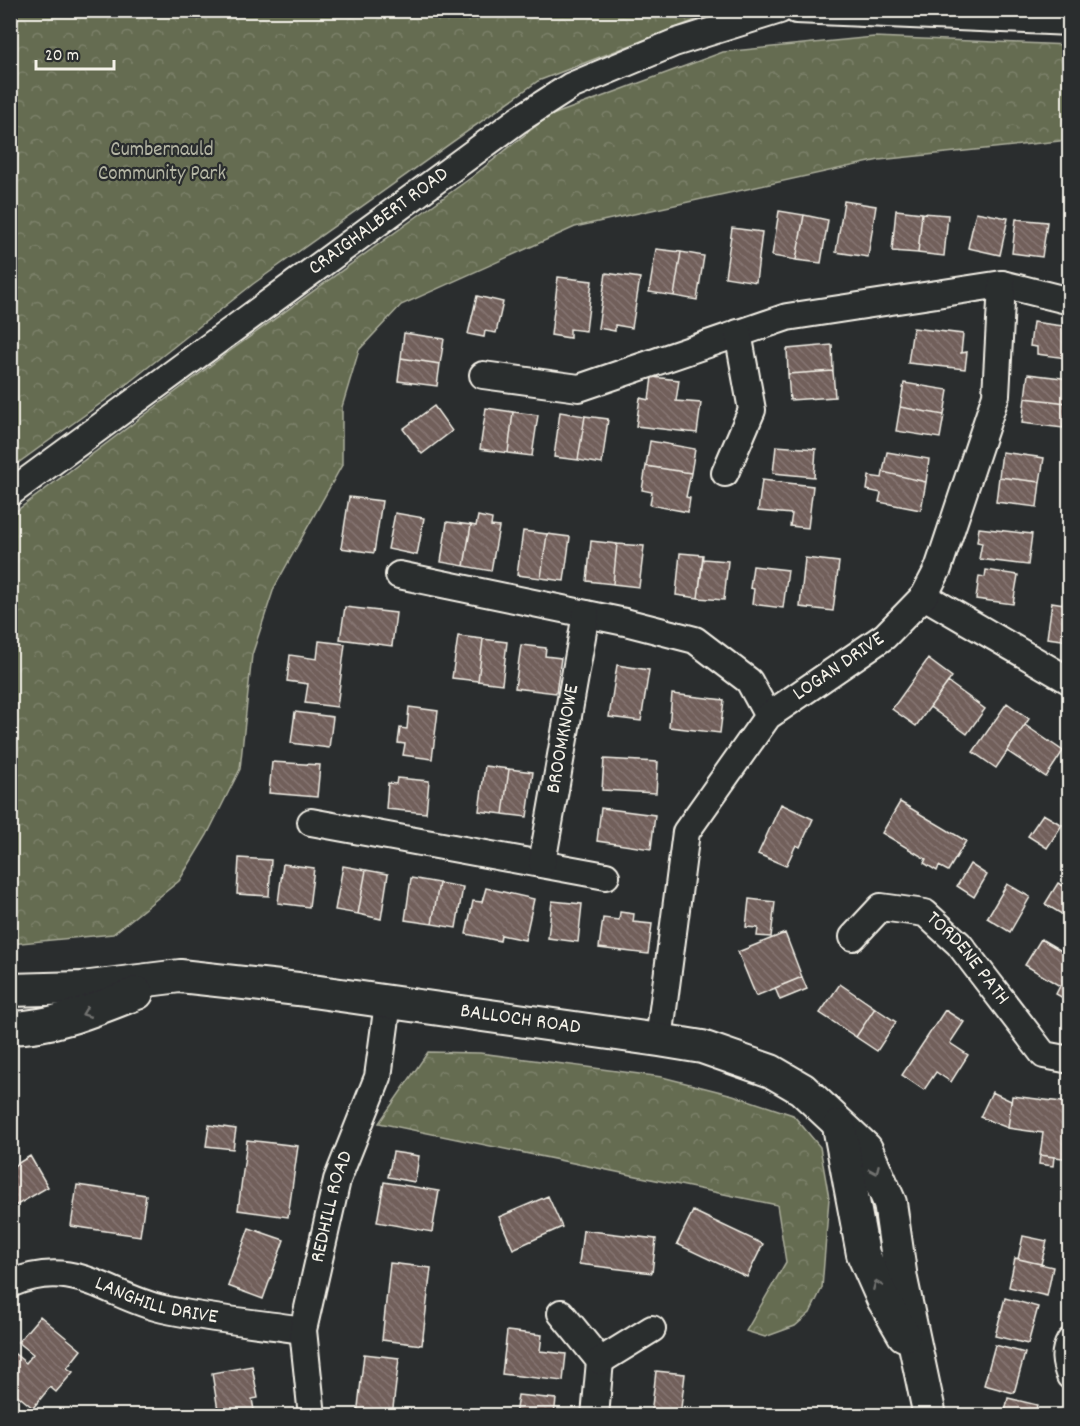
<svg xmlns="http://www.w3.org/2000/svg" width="1080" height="1426" font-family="Dekko,sans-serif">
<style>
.forest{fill:url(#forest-crowns);stroke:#acae9c;stroke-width:1.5}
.building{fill:url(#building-back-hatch);stroke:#f4f1e8;stroke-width:1.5}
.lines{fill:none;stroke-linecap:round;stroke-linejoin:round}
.minor-casing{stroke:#f4f1e8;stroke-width:30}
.tertiary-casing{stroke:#f4f1e8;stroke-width:36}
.minor{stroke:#2a2d2e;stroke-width:26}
.tertiary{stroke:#2a2d2e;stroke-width:32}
.oneway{stroke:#71726f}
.labels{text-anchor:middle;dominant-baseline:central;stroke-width:4.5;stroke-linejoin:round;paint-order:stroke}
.park-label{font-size:21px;fill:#b4b5a4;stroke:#2a2d2e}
.street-label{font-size:21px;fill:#f4f1e8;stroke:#2a2d2e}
</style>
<defs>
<pattern id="forest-crowns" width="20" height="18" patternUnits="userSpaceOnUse" patternTransform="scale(1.5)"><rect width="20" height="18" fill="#656c51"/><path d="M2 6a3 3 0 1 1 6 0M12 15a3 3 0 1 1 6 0" fill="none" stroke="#7c816a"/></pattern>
<pattern id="building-back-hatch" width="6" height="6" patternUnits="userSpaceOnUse" patternTransform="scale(1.5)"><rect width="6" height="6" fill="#715f5a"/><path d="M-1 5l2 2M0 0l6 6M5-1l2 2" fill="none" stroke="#867672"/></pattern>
</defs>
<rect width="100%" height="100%" fill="#2a2d2e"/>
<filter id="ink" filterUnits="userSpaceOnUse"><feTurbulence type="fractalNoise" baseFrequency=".0167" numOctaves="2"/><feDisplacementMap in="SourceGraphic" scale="12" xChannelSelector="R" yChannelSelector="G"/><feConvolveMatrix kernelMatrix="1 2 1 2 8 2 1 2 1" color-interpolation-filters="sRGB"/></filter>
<g filter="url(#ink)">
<path class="forest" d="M10,11l1,-1 708,1 -181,70 -285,203 -135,107 -107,77z
M874,37l195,8v95l-190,20 -304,67 -174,78 -42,45 -17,57v58l-68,123 -22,67 -12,114 -33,66 -28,46 -66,53 -102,10v-429l219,-164 242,-174 75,-60 176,-65z
M428,1052l52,1 182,24 71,18 60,20 27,32 9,51 -7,90 -12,25 -15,13 -30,11 -19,-6 40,-69 -9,-57 -398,-82z"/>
<path class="building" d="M844,201l32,5 -8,51 -32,-5z
M896,210l26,3 -4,40 -26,-2z
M779,211l25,4 -8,45 -24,-4z
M976,212l32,6 -8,37 -32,-7z
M922,213l26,2 -4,41 -26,-3z
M804,215l24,5 -7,43 -25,-3z
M1016,219l31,3 -5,35 -30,-4z
M732,228l30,4 -6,50 -31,-5z
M1070,229v35l-5,-1z
M656,249l25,3 -7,44 -25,-4z
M681,252l23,4 -7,44 -23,-4z
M606,273l34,5 -8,50 -17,-3v6l-17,-3z
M558,277l34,4 -6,50 -16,-2v9l-19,-3z
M477,296l26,6 -7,31 -11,-2 -1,6 -16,-3z
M1033,322l37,5 -4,31 -29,-4v-7l-7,-1z
M913,328l50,6 -2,19 6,-1 -2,17 -57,-6z
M404,333l40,6 -4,25 -39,-6z
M832,345l1,26 -45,3 -1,-25z
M401,358l39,6 -3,22 -39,-5z
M833,371l2,26 -45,3 -2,-26z
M1028,374l42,5 -3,24 -42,-5z
M652,377l27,3 -3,21 25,2 -4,30 -61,-7 4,-28 9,2z
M904,383l44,7 -4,25 -44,-8z
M1025,398l42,5 -4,25 -41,-5z
M434,406l18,25 -30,23 -19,-25z
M900,407l44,8 -4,23 -44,-7z
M486,408l27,4 -5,41 -28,-4z
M513,412l25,3 -6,41 -24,-3z
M560,412l25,4 -7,44 -24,-3z
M585,416l23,3 -6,45 -24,-4z
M650,441l45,8 -4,24 -45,-7z
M776,446l40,3 -2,28 -41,-4z
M887,452l42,7 -3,23 -43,-10z
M1002,452l42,6 -4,24 -41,-5z
M646,466l45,7 -5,24 4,1 -2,14 -38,-7 2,-13 -10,-2z
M883,472l43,10 -5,28 -42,-8 2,-9 -14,-3 2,-14 13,2z
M999,477l41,5 -3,25 -41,-5z
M762,480l51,6 -5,42 -18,-2 2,-12 -34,-3z
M349,497l33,4 -8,52 -33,-5z
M395,513l29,5 -7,37 -29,-6z
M478,516l14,3 -1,7 8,1 -8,44 -27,-5 7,-41 5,1z
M447,522l24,3 -7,41 -23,-4z
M979,528l53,6 -4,31 -49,-6 3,-16 -5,-1z
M523,531l24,3 -6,44 -24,-3z
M547,534l23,3 -6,44 -23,-3z
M591,541l26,3 -4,40 -26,-3z
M617,544l27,2 -5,41 -26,-3z
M680,553l23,2 -5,43 -22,-3z
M805,558l34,4 -6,49 -33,-4z
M703,559l25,2 -4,39 -26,-2z
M753,566l35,4 -5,38 -31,-4 2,-15 -4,-1z
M986,570l32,5 -5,29 -37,-5 3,-23 6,1z
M1052,602l18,3v36l-23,-3z
M345,607l51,6 -4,33 -52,-7z
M458,636l25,3 -5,42 -26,-3z
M483,639l24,3 -5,42 -24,-3z
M319,641l26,3 -8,63 -32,-4 3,-19 -21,-3 3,-26 27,4z
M521,645l25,3 -1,8 16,2 -5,35 -41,-5z
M928,659l24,18 -36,49 -24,-17z
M617,665l32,5 -8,51 -32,-4z
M948,682l37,27 -18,25 -37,-27z
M672,694l52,6 -4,33 -51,-6z
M1007,703l22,16 -33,49 -23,-16z
M409,707l29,4 -6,48 -29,-4 2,-11 -7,-1 2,-15 7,1z
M295,712l38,5 -4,31 -38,-5z
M1025,725l38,26 -17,26 -39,-26z
M604,759l54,3 -2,31 -54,-3z
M272,762l48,3 -3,32 -48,-4z
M485,766l24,3 -6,45 -24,-3z
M509,769l24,3 -6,45 -24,-3z
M397,778l32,3 -3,32 -40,-4 2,-26 8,1z
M900,802l66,39 -18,30 -9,-5 -2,5 -13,-8 2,-4 -44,-26z
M781,804l32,15 -13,28 -4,-2 -10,21 -28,-12z
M601,808l54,7 -4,34 -54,-8z
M1043,814l19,11 -15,23 -19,-12z
M239,858l32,2 -2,36 -32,-2z
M283,864l31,4 -5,39 -31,-4z
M970,864l17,11 -13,22 -17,-11z
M343,866l23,4 -8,44 -23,-4z
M366,870l22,4 -7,45 -23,-5z
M411,878l28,5 -7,41 -27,-4z
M439,883l24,4 -7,41 -24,-4z
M1058,883l12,7v19l-5,7 -20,-12z
M1007,884l23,13 -20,35 -23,-14z
M486,888l48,11 -9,41 -24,-5 -1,6 -34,-7 7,-33 9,1z
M749,899l26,3 -4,35 -14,-1 1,-8 -12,-1z
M552,901l30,3 -4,38 -30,-4z
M620,912l14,2 -1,8 19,2 -4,30 -49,-6 4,-30 16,2z
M785,933l17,44 -46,19 -18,-44z
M1041,939l29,17v46l-14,-8 4,-8 -35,-21z
M802,977l5,12 -27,11 -5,-12z
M840,984l35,24 -19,29 -36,-24z
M875,1008l21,14 -19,29 -21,-14z
M945,1010l19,12 -14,21 18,12 -17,27 -15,-10 -12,18 -22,-15z
M992,1092l19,9 -3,27 -28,-11z
M1012,1096l58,7v56l-30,-4 3,-22 -35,-5z
M209,1125l27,4 -3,20 -27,-3z
M247,1140l51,6 -10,71 -50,-7z
M393,1152l26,4 -4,26 -27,-5z
M1040,1155l14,2 -1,9 -14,-2z
M30,1156l18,31 -38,22v-41z
M384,1182l55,9 -7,41 -55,-10z
M77,1185l69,10 -6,41 -69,-10z
M548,1196l14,31 -49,22 -14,-32z
M693,1211l70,33 -16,33 -70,-33z
M249,1228l35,12 -21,59 -35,-13z
M1069,1228h1v25l-6,-2z
M583,1230l73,9 -4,34 -73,-9z
M1023,1236l24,5 -6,23 -23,-5z
M1015,1258l38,9 -6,29 -38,-9z
M390,1263l41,5 -9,77 -40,-5z
M1005,1298l33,9 -10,37 -33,-8z
M40,1316l41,34 -14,18 6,4 -17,20 -6,-5 -17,21 -23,-19v-39l16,13 7,-9 -15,-12z
M507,1331l35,4 -2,16 26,3 -3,27 -61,-7z
M995,1345l30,8 -11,40 -30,-8z
M364,1354l35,4 -7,58h-35z
M252,1366l6,32 -6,1 3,17h-36l-7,-43z
M656,1371l29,3 -5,42 -29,-1z
M518,1395l38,4 -2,17h-39z
M1008,1398l29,7 -2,11h-31z"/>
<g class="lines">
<g class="minor-casing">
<g id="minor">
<path d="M796,10l274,12"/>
<path d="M483,375l96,13 208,-71 215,-33 68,17"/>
<path d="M725,473l27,-63 -14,-77"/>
<path id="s1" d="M10,493l508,-373 53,-34 103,-43 106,-33"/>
<path d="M399,575l226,47 70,18 54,41 19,35"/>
<path d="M924,596l146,85"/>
<path d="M311,822l295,54"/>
<path id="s2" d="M542,863l44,-249"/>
<path id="s3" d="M853,937l28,-30 44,6 34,31 85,111 26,5"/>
<path id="s4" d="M659,1040l27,-208 82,-116 117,-80 39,-40 14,-27 58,-174 6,-111"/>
<path id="s5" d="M10,1284c65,-28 97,12 153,25 46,10 94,14 140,21"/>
<path d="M561,1313l39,48 -5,55"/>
<path d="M1070,1341c-7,12 -5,22 0,35"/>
<path d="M600,1361l52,-32"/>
<path id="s6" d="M312,1416l-9,-86 34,-150 41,-103 10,-74"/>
</g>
</g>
<g class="tertiary-casing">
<g id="tertiary">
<path id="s7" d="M10,990l72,-2 98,-12 118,13 361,51 43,7 69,24 31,18 64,60 24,54 11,76 29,137"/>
<path d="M10,1028c45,-1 86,-19 127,-35"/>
<path d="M839,1126l24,128 20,45 21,36"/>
</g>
</g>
<use href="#minor" class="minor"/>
<use href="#tertiary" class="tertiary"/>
</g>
<defs><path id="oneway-chevron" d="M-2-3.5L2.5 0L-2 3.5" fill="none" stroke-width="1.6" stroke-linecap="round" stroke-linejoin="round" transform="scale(1.5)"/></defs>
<g class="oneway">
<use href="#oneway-chevron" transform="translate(86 1013) rotate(159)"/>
<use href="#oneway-chevron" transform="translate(875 1170) rotate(66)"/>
<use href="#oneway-chevron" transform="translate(877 1285) rotate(-113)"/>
</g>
</g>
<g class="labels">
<g class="park-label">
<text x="162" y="151">Cumbernauld<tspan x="162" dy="24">Community Park</tspan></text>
</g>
<g class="street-label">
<text stroke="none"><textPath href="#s1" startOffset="458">CRAIGHALBERT ROAD</textPath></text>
<text stroke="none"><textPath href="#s4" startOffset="438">LOGAN DRIVE</textPath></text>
<text stroke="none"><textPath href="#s2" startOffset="126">BROOMKNOWE</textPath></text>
<text stroke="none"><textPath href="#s3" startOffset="148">TORDENE PATH</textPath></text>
<text stroke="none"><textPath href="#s7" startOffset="514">BALLOCH ROAD</textPath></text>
<text stroke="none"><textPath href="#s6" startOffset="213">REDHILL ROAD</textPath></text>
<text stroke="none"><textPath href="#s5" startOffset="152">LANGHILL DRIVE</textPath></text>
</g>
</g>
<rect width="1080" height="1426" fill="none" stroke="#2a2d2e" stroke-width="36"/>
<rect x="18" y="18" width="1044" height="1390" fill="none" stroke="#f4f1e8" stroke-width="2" filter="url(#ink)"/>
<path d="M36 60v9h78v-9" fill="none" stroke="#f4f1e8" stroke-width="3"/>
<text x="45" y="60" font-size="18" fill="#f4f1e8" stroke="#2a2d2e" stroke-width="4.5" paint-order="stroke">20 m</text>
</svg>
